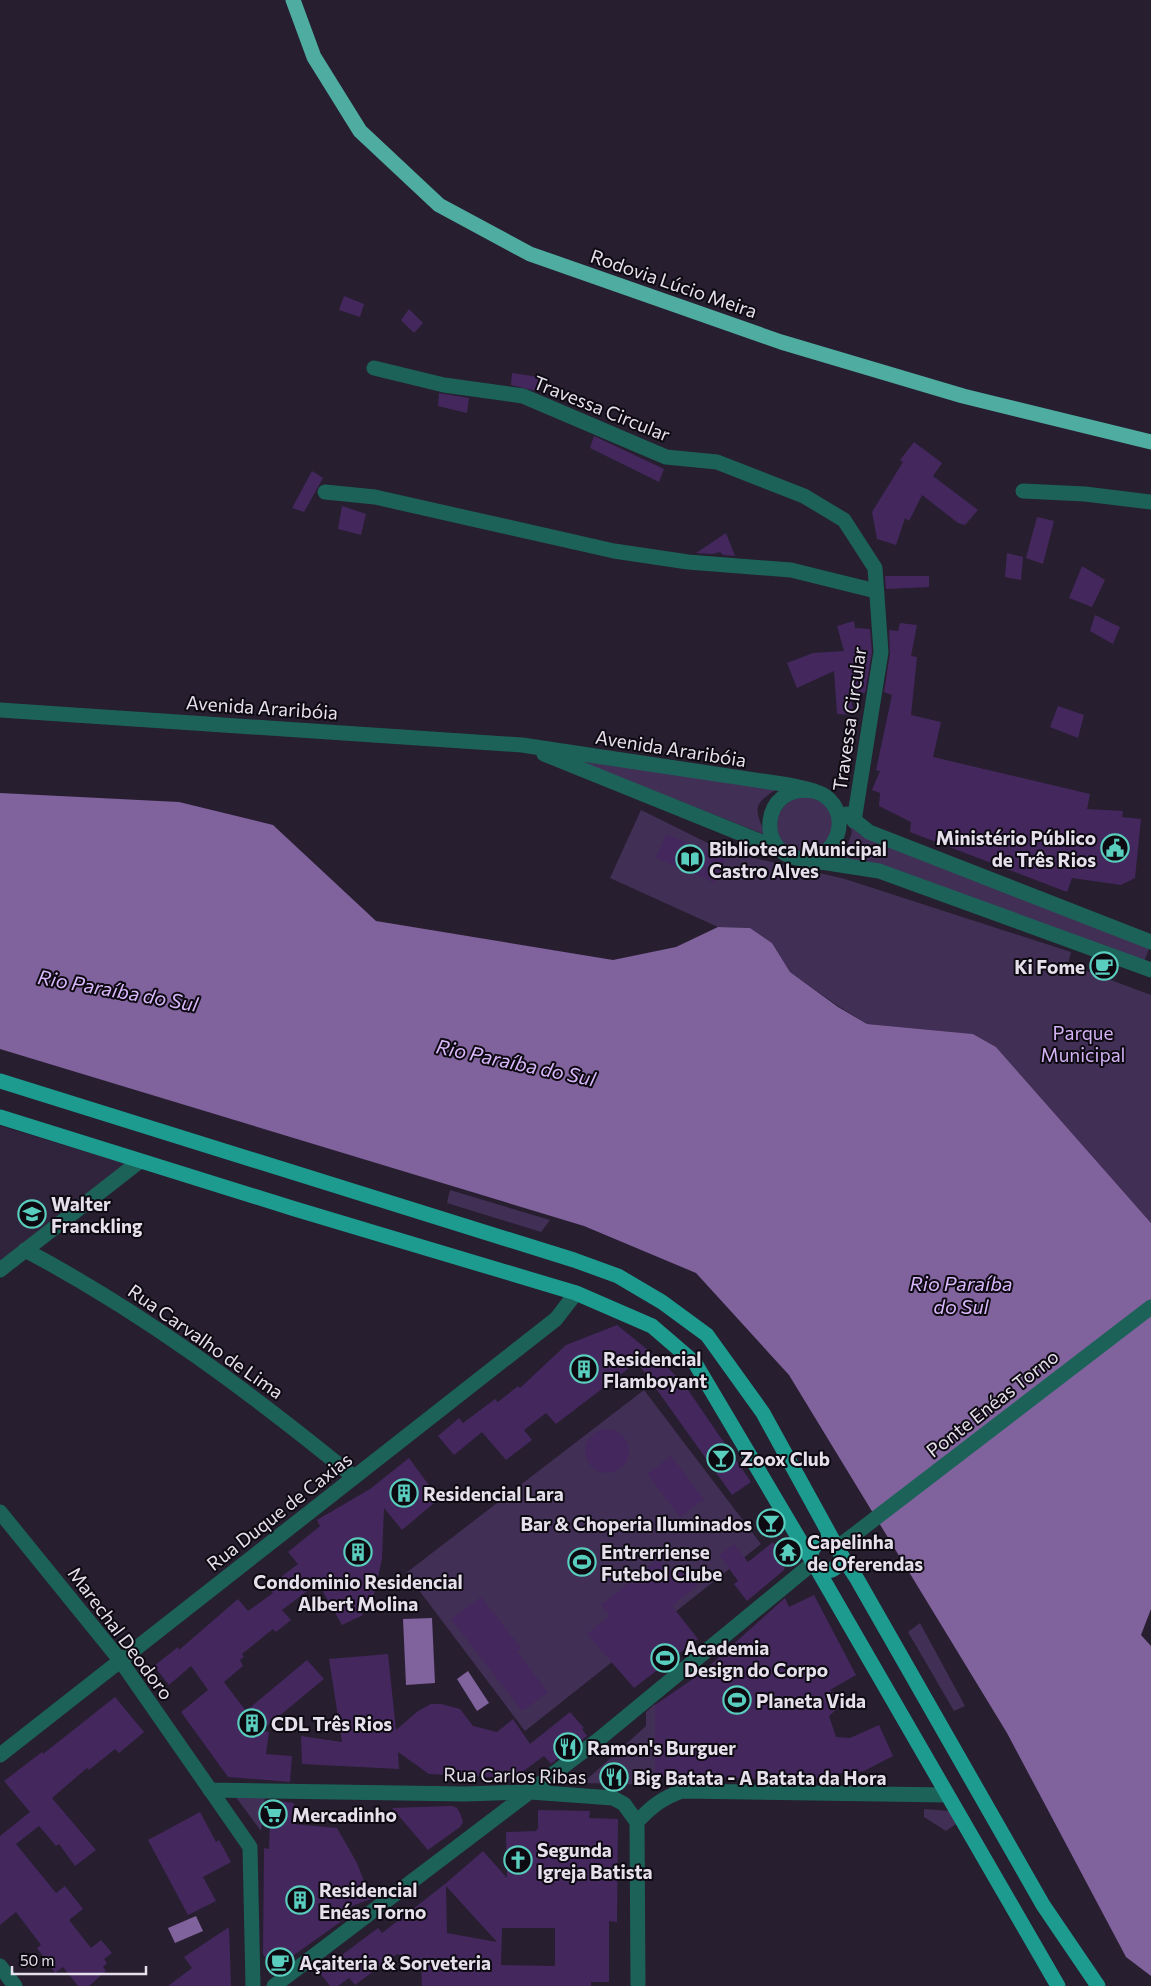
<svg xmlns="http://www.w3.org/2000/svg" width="1151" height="1986" font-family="Commissioner,sans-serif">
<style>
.built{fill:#30243c}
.green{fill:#422f55}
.water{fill:#80629d}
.building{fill:#44285d;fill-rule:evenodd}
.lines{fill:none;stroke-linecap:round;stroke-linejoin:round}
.minor{stroke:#1c6259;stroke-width:15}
.major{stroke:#1c9b8e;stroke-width:15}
.highway{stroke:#4eada0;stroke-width:15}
.labels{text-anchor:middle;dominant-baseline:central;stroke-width:4;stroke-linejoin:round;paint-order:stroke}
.street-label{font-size:19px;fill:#e6e0ec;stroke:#0e0a12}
.poi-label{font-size:19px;font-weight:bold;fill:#e6e0ec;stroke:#0e0a12;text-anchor:start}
.park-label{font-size:19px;fill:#d4b2f6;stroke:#0e0a12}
.water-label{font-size:20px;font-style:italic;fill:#d9b7fb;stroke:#0e0a12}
</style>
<rect width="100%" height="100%" fill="#271e30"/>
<path class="built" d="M0,1126l127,38 -127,100z"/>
<path class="green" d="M578,761l202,26c-27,17 -27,20 -14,48z
M777 825a28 28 0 1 1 56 0a28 28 0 1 1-56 0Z
M641,810l83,41 121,28 226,73 -3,12 83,31v228l-155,-176 -23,-13 -106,-10 -29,-18 -48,-34 -18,-29 -22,-15 -32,-1 -108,-49z
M847,817l304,127 -8,20 -314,-106 18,-11 5,-15z
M450,1190l100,30 -9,12 -94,-29z
M644,1390l117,154 -236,187 -119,-158z
M920,1623l45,83 -11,5 -46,-79z
M655,1704v81l-72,-2 63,-57v-14z
M235,1796l30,1 -4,34z
M924,1809l26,2 6,13 -10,7 -22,-14z"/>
<path class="water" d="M0,793l179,9 94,23 103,96 237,39 63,-13 42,-20 32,1 22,15 18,29 48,35 29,17 106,10 23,13 155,176v386l-10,26 10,11v330l-25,-19 -119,-224 -218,-358 -93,-102 -112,-47 -584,-177z
M432,1618l3,65 -29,2 -3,-66z
M468,1671l21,32 -12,8 -20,-32z
M196,1916l7,15 -28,12 -7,-15z"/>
<path class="building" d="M344,296l20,8 -4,13 -21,-7z
M409,309l14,14 -9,10 -13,-13z
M512,373l27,4 -3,14 -25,-6z
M439,393l30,5 -2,15 -29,-7z
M594,436l70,33 -5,13 -69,-34z
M914,442l28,21 -9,13 45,34 -13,15 -7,-2 -36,-28 -13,26 -4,-3 -9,27 -19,-6 -5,-27 31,-50 -3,-2z
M312,471l11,7 -19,34 -12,-4z
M342,506l24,8 -5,21 -23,-6z
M1037,517l17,4 -11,43 -17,-6z
M726,533l9,23 -12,-1 -3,-3 -8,2 -16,-1z
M1007,553l16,4 -2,23 -16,-3z
M1082,566l23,14 -13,27 -23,-9z
M885,576h44v11l-43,2z
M1095,615l25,12 -7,17 -23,-13z
M854,621l1,7 15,1 2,23 -7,41h-15l4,22 -17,-1 -3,-43 -37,17 -10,-25 26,-10 31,-2 -7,-25z
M900,623l17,2 -6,31 6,1 -6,58 30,7 -8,35 157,37 -3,15 36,2 -1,6 19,2 -6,59 -14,7 -49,-7 -5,14 -157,-60 1,-10 -32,-16 1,-13 -8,-3 8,-19 -4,-1 16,-75 -8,-3 6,-39 -1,-23 9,1z
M1058,706l26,9 -6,23 -28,-11z
M666,834l59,25 -10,24 -59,-25z
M617,1325l42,34 25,25 67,98 -19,13 -95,-133 -81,62 -10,-11 -22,17 8,10 -26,20 -24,-28 -28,23 -16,-19 21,-18 4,5 32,-24 3,3 20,-16 2,2 46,-43z
M585 1451a22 22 0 1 1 44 0a22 22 0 1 1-44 0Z
M671,1456l33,43 -24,18 -33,-43z
M409,1458l30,41 -37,31 -18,-22 -2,51 -10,44 -12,7 3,5 -21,10 -24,-42 -36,27 9,10 -15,12 -3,-3 -31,25 2,3 -4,3 3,6 -19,16 22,29 61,-51 17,19 -63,52 8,1 -3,22 26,2 -2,26 -62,-5 -47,-65 27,-22 -17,-24 -22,19 -15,-19 24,-19 1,3 59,-51 10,12 25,-18 -5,-6 30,-23 -10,-12 32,-26 -3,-6 53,-31z
M773,1542l13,19 -2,9 -37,31 -13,-17 4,-3 -19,-26 15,-11 14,18z
M658,1559l11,14 12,-9 17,21 -26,21 26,33 -64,49 -47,-54 23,-18 -9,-11z
M814,1595l42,80 -26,15 9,17 -10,9 7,21 14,1 29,-13 14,31 -29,15 -33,3v6l-29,-3v3l-147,-4v-71l45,-31 85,-76 4,9z
M481,1597l40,51 -4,3 31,42 -26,18 -71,-92z
M388,1654l8,76 22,-19 13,-7h10l19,5 13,17 24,6 16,-13 17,25 40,-32 14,16 -2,1 5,7 -36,28 -7,-8 -30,22 -85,-4 -31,-22 1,17 -97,-5 -1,-28 41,6 -13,-83z
M115,1697l29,35 -25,21 -4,-4 -26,21 -2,-2 -35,30 44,52 -21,16 -16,-22 -3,2 -17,-20 -23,18 40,49 9,-7 18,23 -14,11 22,28 10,-8 11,13 -8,6 3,4 -4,4 3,4 -17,15h-11l-15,-19 -8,6 -18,-25 4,-3 -25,-33 -16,13v-89l30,-24 -26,-31 38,-29 1,2z
M271,1800l23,3 -1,21 44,4 20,35 14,36 -30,11 5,8 -73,52 -10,-16 1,-106 5,1z
M452,1806l5,2 3,5 3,9 -3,5 -32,23 -36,-42z
M538,1810l52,1 -1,7 29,1 -1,103 -8,-1v61h-18v4h-169l-1,-23 -24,-9 -42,31 -6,-7 -11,8h-8l-11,-14 59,-44 4,5 63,-49 38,-33 24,27 -1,-46 30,-1 2,-3zM446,1886l51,56 -50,-9zM502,1928h53v38l-54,-1z
M200,1812l16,30 3,-2 12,22 -28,15 13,24 -28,14 -40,-75z
M229,1927l2,59h-63l24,-18 -8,-11z"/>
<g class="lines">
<path class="minor" d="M374,368l70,17 79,11 143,61 51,5 87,34 40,24 31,48 6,84 -27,169
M1023,491l62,3 66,8
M325,492l50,5 239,54 74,11 103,8 85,21
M0,710l522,35 267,40c12,3 26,4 36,11 28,20 11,64 -21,63 -49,-1 -45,-77 10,-68
M544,754l235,95
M847,814l22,18 282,110
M808,860l71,11 272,99
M25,1250c119,63 226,143 329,227
M0,1270l140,-109
M0,1512l120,148 130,187 3,139
M838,1547l313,-240
M0,1755l556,-436 20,-26
M210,1790l255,4 65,-2 83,6 11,6 13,18 1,164
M637,1822c14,-15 25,-24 45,-31l265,4
M0,1966l15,20
M274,1986l324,-246 215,-177"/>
<path class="major" d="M0,1081l574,179 44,16 44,26 45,33 56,78 72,131
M0,1117l295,92 281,84 76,33 43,37 116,196
M811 1556a15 15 0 1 1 30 0a15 15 0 1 1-30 0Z
M842,1556l15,23 186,326 55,81
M816,1567l242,419"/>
<path class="highway" d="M293,0l21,57 46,74 79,74 91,49 251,88 182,54 188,46"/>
</g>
<defs>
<g id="civic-ring" transform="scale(1.4375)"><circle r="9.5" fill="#0e0a12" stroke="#59cebe" stroke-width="1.5"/><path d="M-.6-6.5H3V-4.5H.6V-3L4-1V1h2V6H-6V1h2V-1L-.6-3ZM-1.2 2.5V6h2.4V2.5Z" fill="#59cebe"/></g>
<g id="library-ring" transform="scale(1.4375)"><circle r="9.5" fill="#0e0a12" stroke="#59cebe" stroke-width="1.5"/><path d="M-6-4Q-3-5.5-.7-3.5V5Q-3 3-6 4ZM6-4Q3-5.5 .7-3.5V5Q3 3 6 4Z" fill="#59cebe"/></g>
<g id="cafe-ring" transform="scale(1.4375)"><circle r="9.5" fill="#0e0a12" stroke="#59cebe" stroke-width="1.5"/><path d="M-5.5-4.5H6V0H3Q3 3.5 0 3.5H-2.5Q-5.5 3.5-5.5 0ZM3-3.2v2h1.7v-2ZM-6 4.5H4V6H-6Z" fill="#59cebe"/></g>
<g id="university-ring" transform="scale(1.4375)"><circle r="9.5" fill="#0e0a12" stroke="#59cebe" stroke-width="1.5"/><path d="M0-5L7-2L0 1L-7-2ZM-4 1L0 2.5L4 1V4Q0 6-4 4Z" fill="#59cebe"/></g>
<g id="building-ring" transform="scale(1.4375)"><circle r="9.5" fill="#0e0a12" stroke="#59cebe" stroke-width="1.5"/><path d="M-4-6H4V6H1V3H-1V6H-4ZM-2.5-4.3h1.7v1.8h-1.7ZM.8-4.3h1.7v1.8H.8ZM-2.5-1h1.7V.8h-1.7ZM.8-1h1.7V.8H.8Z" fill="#59cebe"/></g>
<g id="bar-ring" transform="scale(1.4375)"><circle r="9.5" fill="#0e0a12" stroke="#59cebe" stroke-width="1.5"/><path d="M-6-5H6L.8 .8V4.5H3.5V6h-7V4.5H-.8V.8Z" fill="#59cebe"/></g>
<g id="temple-ring" transform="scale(1.4375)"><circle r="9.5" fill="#0e0a12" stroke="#59cebe" stroke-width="1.5"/><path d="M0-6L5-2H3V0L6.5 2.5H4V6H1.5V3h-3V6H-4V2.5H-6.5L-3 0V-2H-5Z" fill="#59cebe"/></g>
<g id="stadium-ring" transform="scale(1.4375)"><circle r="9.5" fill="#0e0a12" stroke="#59cebe" stroke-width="1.5"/><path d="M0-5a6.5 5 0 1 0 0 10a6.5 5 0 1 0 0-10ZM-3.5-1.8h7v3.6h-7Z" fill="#59cebe"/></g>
<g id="restaurant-ring" transform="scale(1.4375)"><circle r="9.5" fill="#0e0a12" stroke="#59cebe" stroke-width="1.5"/><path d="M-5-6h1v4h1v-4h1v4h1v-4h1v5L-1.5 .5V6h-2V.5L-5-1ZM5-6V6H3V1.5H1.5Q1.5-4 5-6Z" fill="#59cebe"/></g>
<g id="supermarket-ring" transform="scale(1.4375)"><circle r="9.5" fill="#0e0a12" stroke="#59cebe" stroke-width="1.5"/><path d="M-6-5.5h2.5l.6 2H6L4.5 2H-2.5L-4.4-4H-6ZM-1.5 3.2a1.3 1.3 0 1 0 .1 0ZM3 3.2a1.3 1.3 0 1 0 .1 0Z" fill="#59cebe"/></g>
<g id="church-ring" transform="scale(1.4375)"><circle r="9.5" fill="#0e0a12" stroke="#59cebe" stroke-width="1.5"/><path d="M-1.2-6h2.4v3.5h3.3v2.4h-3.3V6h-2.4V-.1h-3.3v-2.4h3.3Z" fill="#59cebe"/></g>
</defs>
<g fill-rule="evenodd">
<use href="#civic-ring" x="1115" y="848"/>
<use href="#library-ring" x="690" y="859"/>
<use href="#cafe-ring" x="1104" y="966"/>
<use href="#university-ring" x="32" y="1214"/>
<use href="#building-ring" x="584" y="1369"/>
<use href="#bar-ring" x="721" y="1458"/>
<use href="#building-ring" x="404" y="1493"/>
<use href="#bar-ring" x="771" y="1523"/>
<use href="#building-ring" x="358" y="1552"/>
<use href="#temple-ring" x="788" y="1552"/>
<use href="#stadium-ring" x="582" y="1562"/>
<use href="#stadium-ring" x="665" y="1658"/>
<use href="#stadium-ring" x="737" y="1700"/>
<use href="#building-ring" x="252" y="1723"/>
<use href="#restaurant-ring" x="568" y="1747"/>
<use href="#restaurant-ring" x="614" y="1777"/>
<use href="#supermarket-ring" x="273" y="1814"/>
<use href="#church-ring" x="518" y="1860"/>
<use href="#building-ring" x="300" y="1900"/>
<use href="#cafe-ring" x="280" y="1962"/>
</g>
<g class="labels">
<g class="street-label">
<text transform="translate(674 283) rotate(19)">Rodovia Lúcio Meira</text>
<text transform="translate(602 408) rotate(22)">Travessa Circular</text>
<text transform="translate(262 707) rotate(4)">Avenida Araribóia</text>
<text transform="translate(849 719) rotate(-82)">Travessa Circular</text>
<text transform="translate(671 748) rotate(9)">Avenida Araribóia</text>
<text transform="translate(206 1341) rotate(35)">Rua Carvalho de Lima</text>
<text transform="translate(992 1403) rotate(-38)">Ponte Enéas Torno</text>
<text transform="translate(279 1511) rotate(-38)">Rua Duque de Caxias</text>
<text transform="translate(121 1633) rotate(53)">Marechal Deodoro</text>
<text transform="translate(515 1775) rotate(1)">Rua Carlos Ribas</text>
</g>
<g class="poi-label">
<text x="1096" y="837" text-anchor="end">Ministério Público<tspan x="1096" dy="22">de Três Rios</tspan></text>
<text x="709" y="848">Biblioteca Municipal<tspan x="709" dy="22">Castro Alves</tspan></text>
<text x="1085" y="966" text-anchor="end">Ki Fome</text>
<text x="51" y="1203">Walter<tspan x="51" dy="22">Franckling</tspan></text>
<text x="603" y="1358">Residencial<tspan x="603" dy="22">Flamboyant</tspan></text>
<text x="740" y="1458">Zoox Club</text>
<text x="423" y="1493">Residencial Lara</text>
<text x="752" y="1523" text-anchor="end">Bar &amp; Choperia Iluminados</text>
<text x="807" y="1541">Capelinha<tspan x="807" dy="22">de Oferendas</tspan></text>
<text x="601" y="1551">Entrerriense<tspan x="601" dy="22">Futebol Clube</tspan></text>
<text x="358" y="1581" text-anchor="middle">Condominio Residencial<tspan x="358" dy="22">Albert Molina</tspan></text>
<text x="684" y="1647">Academia<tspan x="684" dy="22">Design do Corpo</tspan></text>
<text x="756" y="1700">Planeta Vida</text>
<text x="271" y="1723">CDL Três Rios</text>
<text x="587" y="1747">Ramon's Burguer</text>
<text x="633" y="1777">Big Batata - A Batata da Hora</text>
<text x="292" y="1814">Mercadinho</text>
<text x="537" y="1849">Segunda<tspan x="537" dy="22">Igreja Batista</tspan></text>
<text x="319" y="1889">Residencial<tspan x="319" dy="22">Enéas Torno</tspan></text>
<text x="299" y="1962">Açaiteria &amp; Sorveteria</text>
</g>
<g class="park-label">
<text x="1083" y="1032">Parque<tspan x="1083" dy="22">Municipal</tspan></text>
</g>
<g class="water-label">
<text transform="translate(118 990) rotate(10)">Rio Paraíba do Sul</text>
<text transform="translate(516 1062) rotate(12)">Rio Paraíba do Sul</text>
<text x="961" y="1283">Rio Paraíba<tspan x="961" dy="23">do Sul</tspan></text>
</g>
</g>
<path d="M12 1966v8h134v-8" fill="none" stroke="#e6e0ec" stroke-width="2.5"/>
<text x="20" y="1966" font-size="15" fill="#e6e0ec" stroke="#0e0a12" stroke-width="4" paint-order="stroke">50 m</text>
</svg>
